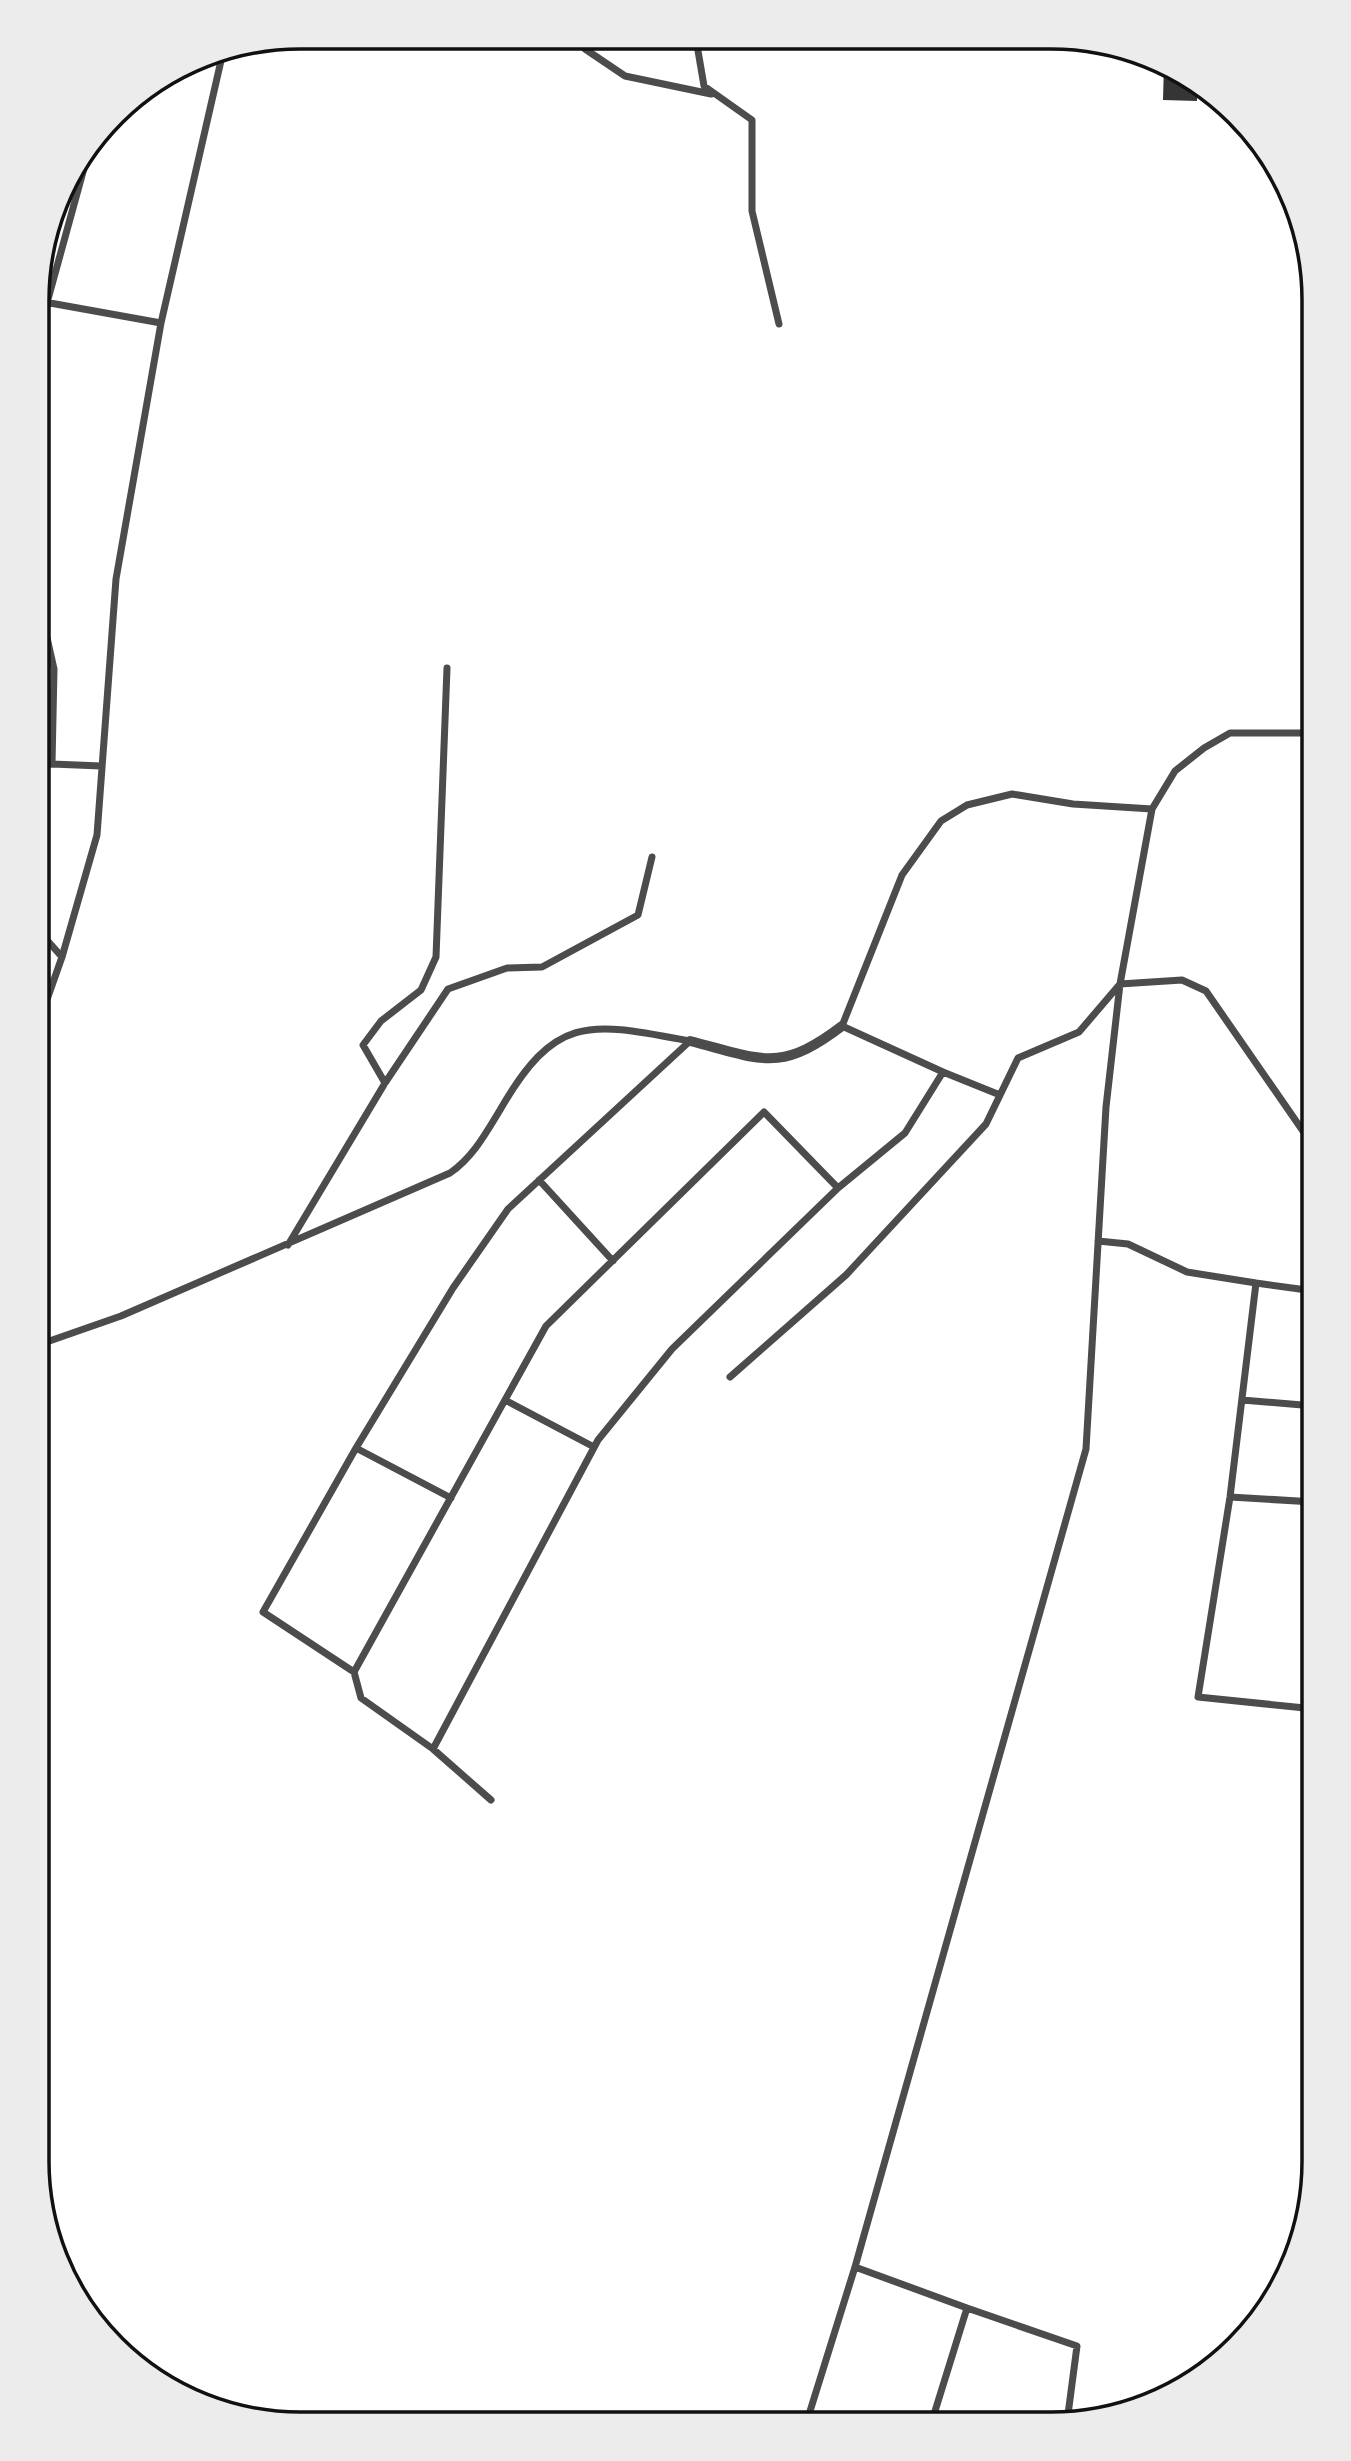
<svg xmlns="http://www.w3.org/2000/svg" width="1351" height="2461" font-family="Montserrat,sans-serif">
<style>
.building{fill:#353535}
.lines{fill:none;stroke-linecap:round;stroke-linejoin:round}
.minor{stroke:#4c4c4c;stroke-width:7}
.tertiary{stroke:#4c4c4c;stroke-width:10}
.rim{fill:none;stroke:#111;stroke-width:3.5}
</style>
<rect width="100%" height="100%" fill="#fff"/>
<path class="building" d="M1164,63l33,21v17l-34,-1z"/>
<g class="lines">
<path class="minor" d="M584,39l1,10 40,27 86,18
M696,39l8,47 48,34v91l27,113
M39,301l122,22
M39,332l50,-182
M39,602l15,67 -2,95 49,2
M38,766l14,-2
M38,930l24,27
M38,1025l24,-68 35,-122 19,-256 45,-256 62,-271
M690,1041l-182,168 -55,79 -97,160 -93,164 91,60 7,26 72,51 165,-309 74,-91 166,-161 67,-55 38,-61 -101,-46 60,-151 39,-54 26,-16 45,-11 61,10 79,5
M943,1072l57,23
M385,1083l-22,-38 18,-24 40,-31 15,-33 11,-289
M539,1180l74,81
M1098,1241l30,3 59,28 69,11 -26,214 -32,200 107,11 9,-74
M288,1245l97,-162 63,-94 59,-21 35,-1 96,-52 14,-58
M1256,1283l58,8
M38,1345l83,-29 329,-143c23,-16 36,-40 50,-63 56,-97 89,-88 190,-69
M730,1377l116,-102 140,-151 32,-66 61,-26 41,-48 62,-4 24,11 108,156
M505,1400l89,47
M1242,1400l72,6
M356,1448l95,50
M1230,1497l84,5
M354,1672l192,-346 218,-214 74,76
M433,1749l58,51
M855,2267l112,41 -36,116
M967,2308l110,38 -10,76
M806,2424l49,-157 231,-818 20,-342 14,-123 32,-175 23,-38 29,-23 26,-15h84"/>
<path class="tertiary" d="M690,1041c71,18 89,33 152,-15"/>
</g>
<path d="M0 0H1351V2461H0ZM300 49H1051A251 251 0 0 1 1302 300V2161A251 251 0 0 1 1051 2412H300A251 251 0 0 1 49 2161V300A251 251 0 0 1 300 49Z" fill="#ececec" fill-rule="evenodd"/>
<path class="rim" d="M300 49H1051A251 251 0 0 1 1302 300V2161A251 251 0 0 1 1051 2412H300A251 251 0 0 1 49 2161V300A251 251 0 0 1 300 49Z"/>
</svg>
